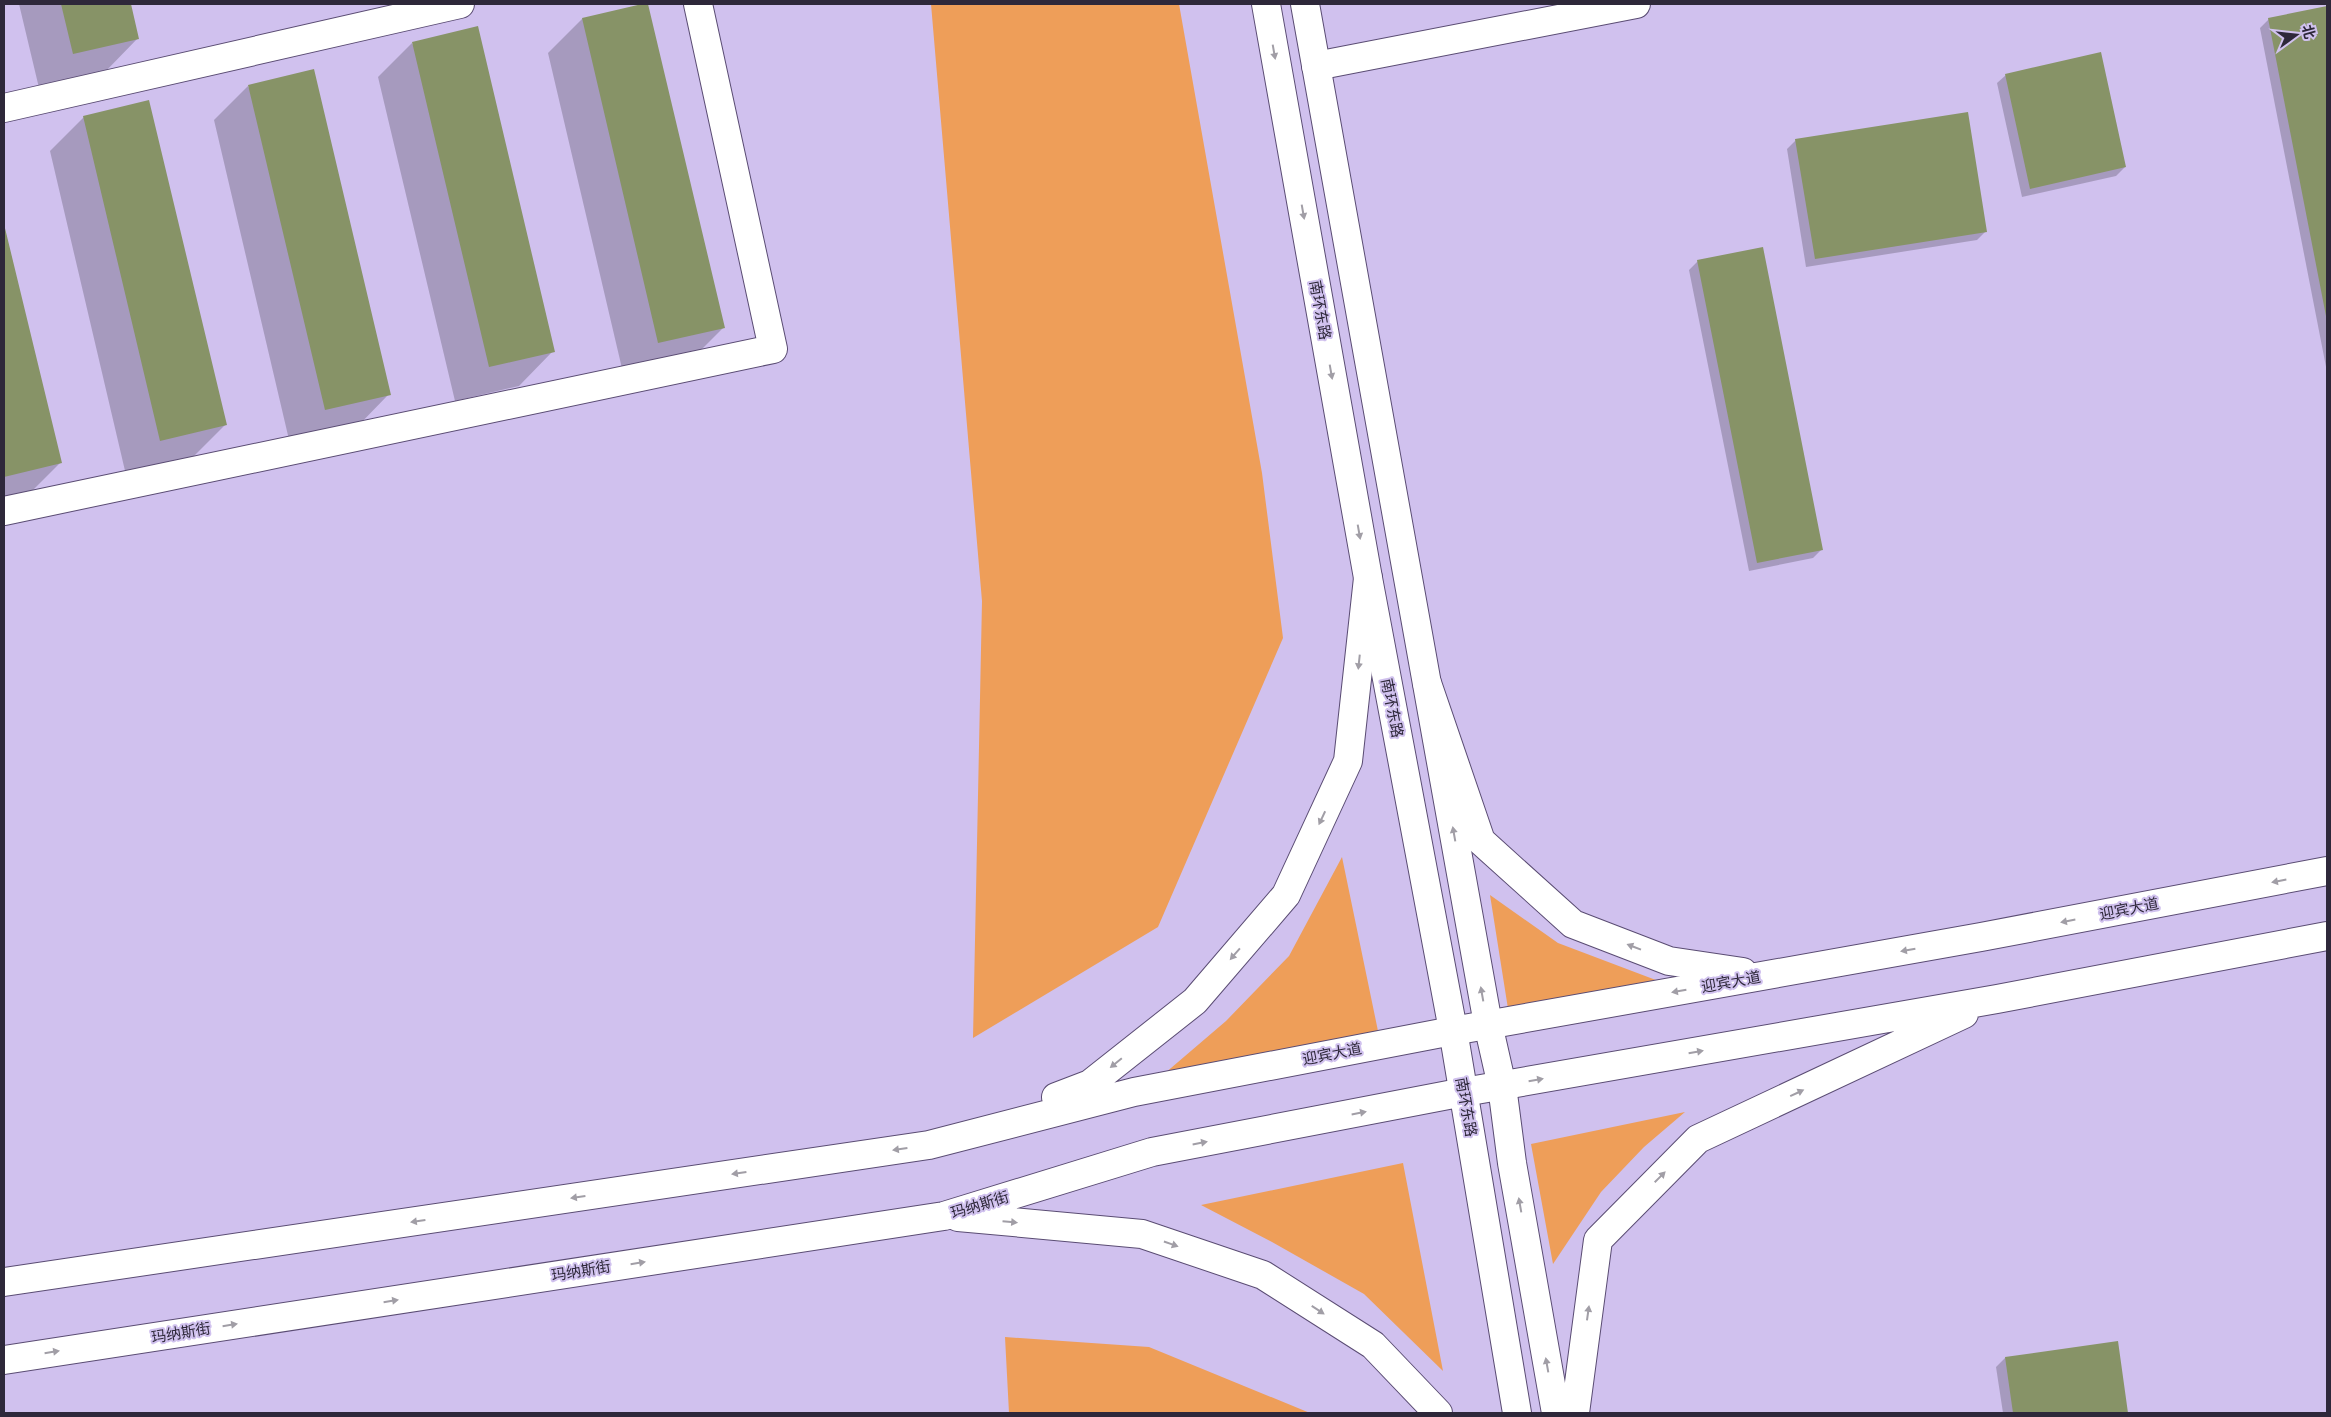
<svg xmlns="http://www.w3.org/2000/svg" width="2331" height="1417" font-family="'Nunito Sans','Noto Sans SC',sans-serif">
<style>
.green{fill:#ee9e59}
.shadow{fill:#0003}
.building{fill:#879367}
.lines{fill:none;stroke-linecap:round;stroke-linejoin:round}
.minor-casing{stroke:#5a4c73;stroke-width:30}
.secondary-casing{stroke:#5a4c73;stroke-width:30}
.primary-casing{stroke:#5a4c73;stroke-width:30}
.minor{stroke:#fff;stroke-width:28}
.secondary{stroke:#fff;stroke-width:28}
.primary{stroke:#fff;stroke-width:28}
.oneway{fill:#a19ea6}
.labels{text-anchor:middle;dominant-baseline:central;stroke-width:4;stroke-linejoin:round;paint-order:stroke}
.street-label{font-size:15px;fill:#2e283a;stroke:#d0c1ee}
</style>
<rect width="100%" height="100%" fill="#d0c1ee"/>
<path class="green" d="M931,4h248l83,469 21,165 -125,289 -185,111 9,-437z
M1342,857l36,174 -214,43 62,-53 63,-65z
M1490,895l68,48 111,42 -160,30z
M1685,1112l-41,35 -43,45 -48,72 -22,-120z
M1403,1163l40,208 -79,-77 -92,-52 -71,-37z
M1005,1337l144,10 161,66h-301z"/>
<path class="shadow" d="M19,4h111l8,34 -34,35 -65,15z
M647,4l77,323 -34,34 -66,16 -76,-324 34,-34z
M2327,8v364l-67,-344 9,-9z
M412,43l141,308 -34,35 -64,15 -77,-324z
M2006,75l119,92 -9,9 -94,21 -25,-114z
M248,86l141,308 -34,35 -65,15 -76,-324z
M84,117l141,308 -34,34 -65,16 -76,-324z
M1796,140l190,91 -9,9 -171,27 -19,-118z
M4,226l56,237 -34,34 -22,5z
M1698,261l124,288 -9,9 -64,13 -60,-301z
M2117,1342l10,71h-124l-7,-46 9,-9z"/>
<path class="building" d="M61,4h70l8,35 -66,15z
M642,4h6l77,324 -67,15 -76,-325z
M2327,6v309l-1,1 -58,-298z
M478,26l77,326 -66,15 -77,-325z
M2101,52l25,115 -96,22 -25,-115z
M314,69l77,326 -66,15 -77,-325z
M149,100l78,325 -67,16 -77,-325z
M1968,112l19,120 -172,27 -20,-120z
M4,224l58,239 -58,14z
M1763,247l60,303 -66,13 -60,-303z
M2118,1341l10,72h-115l-8,-56z"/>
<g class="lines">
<g class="minor-casing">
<path id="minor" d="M1316,66l320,-62
M4,108l456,-104
M4,511l769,-162 -75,-345"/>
</g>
<g class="secondary-casing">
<path id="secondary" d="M1266,4l102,574 85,452 64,383
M1305,4l183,1020 14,62 10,77 44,250"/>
</g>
<g class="primary-casing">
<path id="primary" d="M1427,683l54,158 92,83 96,37 74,11
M1056,1097l34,-13 105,-83 91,-106 62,-134 20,-183
M958,1217l184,17 121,41 110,70 65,68
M4,1282l925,-137 205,-53 313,-60 534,-95 346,-66
M4,1360l940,-144 208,-64 312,-60 533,-93 330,-63
M1575,1413l23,-173 100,-101 266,-125"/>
</g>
<use href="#minor" class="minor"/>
<use href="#secondary" class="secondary"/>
<use href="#primary" class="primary"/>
</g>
<defs><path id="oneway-solid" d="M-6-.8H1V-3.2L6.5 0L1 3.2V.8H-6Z" transform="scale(1.25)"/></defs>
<g class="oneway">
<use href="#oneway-solid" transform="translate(1274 52) rotate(80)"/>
<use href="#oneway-solid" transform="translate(1303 212) rotate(80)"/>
<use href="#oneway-solid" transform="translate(1331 372) rotate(80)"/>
<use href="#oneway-solid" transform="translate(1359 532) rotate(80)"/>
<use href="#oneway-solid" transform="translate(1359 662) rotate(96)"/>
<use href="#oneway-solid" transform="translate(1322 818) rotate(115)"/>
<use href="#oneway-solid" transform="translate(1454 834) rotate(-100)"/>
<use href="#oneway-solid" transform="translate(2279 881) rotate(169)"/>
<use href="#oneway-solid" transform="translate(2068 921) rotate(169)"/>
<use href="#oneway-solid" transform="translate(1634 947) rotate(-159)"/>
<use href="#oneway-solid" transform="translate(1908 950) rotate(170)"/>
<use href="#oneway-solid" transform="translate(1235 954) rotate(131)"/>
<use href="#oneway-solid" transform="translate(1679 991) rotate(170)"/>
<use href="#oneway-solid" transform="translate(1482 994) rotate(-100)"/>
<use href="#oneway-solid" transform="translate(1696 1052) rotate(-10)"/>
<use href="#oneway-solid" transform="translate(1116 1063) rotate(141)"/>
<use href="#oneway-solid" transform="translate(1536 1080) rotate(-10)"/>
<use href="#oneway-solid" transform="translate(1797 1093) rotate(-25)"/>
<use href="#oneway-solid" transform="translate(1359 1113) rotate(-11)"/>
<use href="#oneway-solid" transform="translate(1200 1143) rotate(-11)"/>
<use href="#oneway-solid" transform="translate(900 1149) rotate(172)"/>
<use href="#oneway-solid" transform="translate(739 1173) rotate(172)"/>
<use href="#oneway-solid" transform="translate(1660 1177) rotate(-45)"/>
<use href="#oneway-solid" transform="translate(578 1197) rotate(172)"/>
<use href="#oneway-solid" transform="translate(1520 1205) rotate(-100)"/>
<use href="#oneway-solid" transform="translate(418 1221) rotate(172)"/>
<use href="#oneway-solid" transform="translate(1010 1222) rotate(5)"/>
<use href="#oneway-solid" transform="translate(1171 1244) rotate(19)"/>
<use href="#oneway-solid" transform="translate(638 1263) rotate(-9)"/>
<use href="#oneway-solid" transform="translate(391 1301) rotate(-9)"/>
<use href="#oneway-solid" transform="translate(1318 1310) rotate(33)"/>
<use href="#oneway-solid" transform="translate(1588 1313) rotate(-82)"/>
<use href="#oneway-solid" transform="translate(230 1325) rotate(-9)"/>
<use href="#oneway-solid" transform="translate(52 1352) rotate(-9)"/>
<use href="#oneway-solid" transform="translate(1547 1365) rotate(-100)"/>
</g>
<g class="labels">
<g class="street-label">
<text transform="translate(1320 310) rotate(80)">南环东路</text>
<text transform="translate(1392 708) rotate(79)">南环东路</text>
<text transform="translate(2129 909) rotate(-11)">迎宾大道</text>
<text transform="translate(1731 982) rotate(-10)">迎宾大道</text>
<text transform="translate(1332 1054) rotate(-11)">迎宾大道</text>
<text transform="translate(1466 1107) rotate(80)">南环东路</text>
<text transform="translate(980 1205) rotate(-17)">玛纳斯街</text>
<text transform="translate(581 1271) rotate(-9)">玛纳斯街</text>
<text transform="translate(181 1333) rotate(-9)">玛纳斯街</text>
</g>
</g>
<rect width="2331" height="1417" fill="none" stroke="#2e283a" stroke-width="10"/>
<g transform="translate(2296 35) rotate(75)" stroke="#d0c1ee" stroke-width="4" paint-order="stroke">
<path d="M0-4L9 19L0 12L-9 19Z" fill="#2e283a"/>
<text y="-8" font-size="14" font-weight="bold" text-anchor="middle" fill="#2e283a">北</text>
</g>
</svg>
